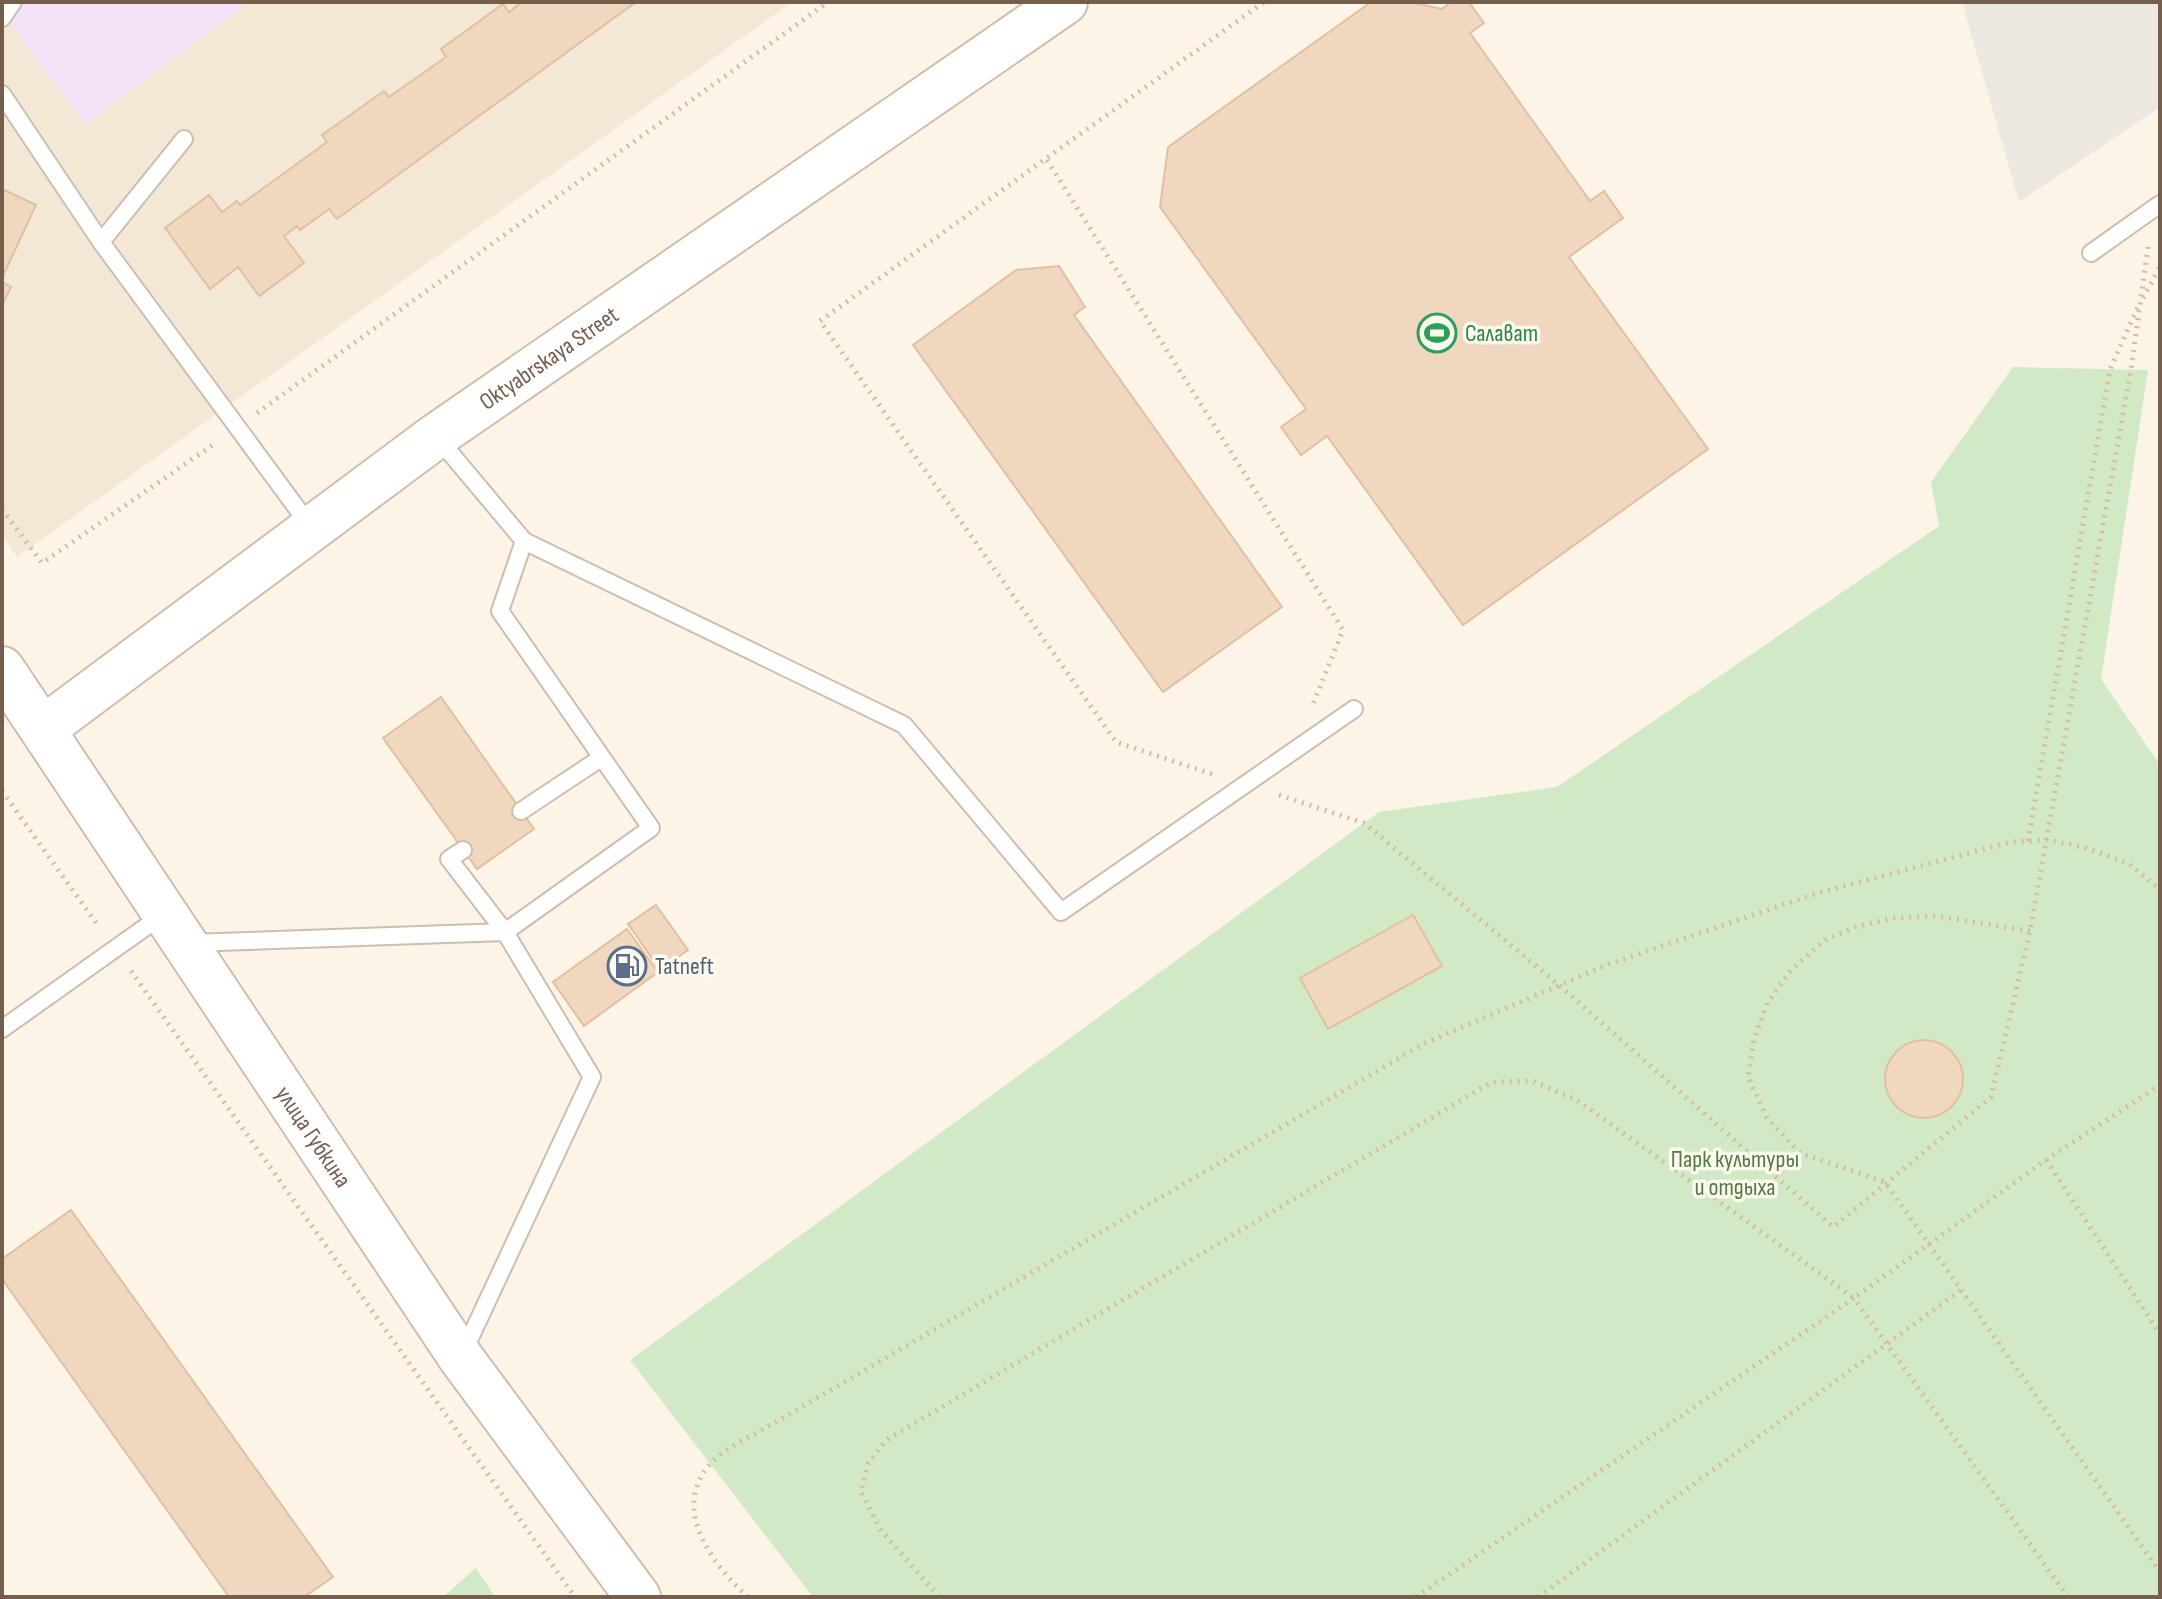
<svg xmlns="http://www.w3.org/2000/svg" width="2162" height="1599" font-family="'Sofia Sans Condensed',sans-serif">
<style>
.residential{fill:#f3e8d5}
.industrial{fill:#ece7e0}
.education{fill:#f2e3f8}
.green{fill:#d1e9c5}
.building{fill:#f0d7bf;stroke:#e3bfa0;stroke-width:2}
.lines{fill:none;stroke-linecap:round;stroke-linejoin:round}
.lane-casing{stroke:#cdbead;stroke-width:20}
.secondary-casing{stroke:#d0beaa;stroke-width:48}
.path{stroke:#d6baa2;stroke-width:5;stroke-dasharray:2 6;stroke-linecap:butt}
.lane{stroke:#fff;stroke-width:16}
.secondary{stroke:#fff;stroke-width:44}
.labels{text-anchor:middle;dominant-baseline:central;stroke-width:7;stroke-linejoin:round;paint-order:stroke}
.leisure-label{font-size:24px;fill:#27864d;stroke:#fef9ed;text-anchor:start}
.street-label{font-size:24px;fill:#755e4c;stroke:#fef9ed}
.service-label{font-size:24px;fill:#4e5e75;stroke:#fef9ed;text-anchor:start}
.park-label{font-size:24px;fill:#4f7a43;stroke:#fef9ed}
</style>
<rect width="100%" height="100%" fill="#fcf5e7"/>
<path class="residential" d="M2,2h790l-775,555 -15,-21z"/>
<path class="industrial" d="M1962,2h198v105l-141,95z"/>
<path class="education" d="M2,2h247l-164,122 -83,-111z"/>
<path class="green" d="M2013,367l135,3 -47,309 59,86v832h-1347l-183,-237 749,-548 178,-25 382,-261 -8,-44z
M476,1568l19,29h-52z"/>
<path class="building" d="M522,2h114l-299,217 -8,-10 -29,21 -3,-4 -13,10 20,27 -45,33 -21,-29 -28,22 -45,-61 44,-33 13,17 15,-11 3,4 87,-63 -5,-7 62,-44 5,6 57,-40 -5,-8 62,-45 6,8z
M1371,2h39l32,7 9,-7h18l15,21 -14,10 120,168 14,-10 19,27 -54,39 139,192 -245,176 -136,-189 -26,19 -20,-28 25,-18 -146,-202 8,-60z
M2,189l34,16 -34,73z
M1059,266l26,41 -11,8 208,292 -119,85 -250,-347 103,-75z
M2,282l9,5 -9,18z
M441,697l93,132 -57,40 -94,-131z
M656,905l32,45 -28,20 -32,-46z
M1413,915l29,51 -114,63 -28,-51z
M627,929l31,43 -74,54 -31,-44z
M1885 1079a39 39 0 1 1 78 0a39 39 0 1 1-78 0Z
M71,1210l262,367 -29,20h-75l-227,-318v-20z"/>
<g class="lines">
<g class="lane-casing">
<path id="lane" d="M2,18l11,-16
M2,94l99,148 209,284
M101,242l83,-103
M2091,253l69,-49
M437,437l87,104 380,184 157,187 293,-203
M521,811l80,-53
M463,850l-14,9 56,73 146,-104 -151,-217 24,-70
M190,943l315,-11 87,145 -129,276
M2,1029l162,-115"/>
</g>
<g class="secondary-casing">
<g id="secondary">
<path id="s1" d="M2,669l459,689 177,239"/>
<path id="s2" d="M44,728l392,-292 629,-434"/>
</g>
</g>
<path class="path" d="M1047,160l296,470 -30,74
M2143,298l17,-31
M257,413l571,-411
M2,509l40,54 175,-121
M1212,774l-96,-32 -296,-421 444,-319
M2,791l97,136
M1279,795l85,28 195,162 274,242 158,-130 39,-166 101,-561 17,-123
M2028,841l82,-472 28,-62
M2030,931l-94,-15 -44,2 -36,9 -31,13 -34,30 -23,32 -14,37 -6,38 19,41 33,35 85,29 275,390
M131,971l444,626
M2046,1160l114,174
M748,1597c-35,-32 -79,-88 -37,-134 15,-16 39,-26 58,-37l656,-383 184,-79 209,-71 193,-51 35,-2 38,7 45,17 31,25
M939,1597l-59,-68 -19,-37 7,-28 18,-24 606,-358 40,-1 45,19 277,198 192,-138 114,-75
M1416,1597l438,-299 214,299
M1538,1597l423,-307"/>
<use href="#lane" class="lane"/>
<use href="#secondary" class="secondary"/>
</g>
<defs>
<g id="stadium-ring" transform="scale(2)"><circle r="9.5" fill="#fef9ed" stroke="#2e9e5b" stroke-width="1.5"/><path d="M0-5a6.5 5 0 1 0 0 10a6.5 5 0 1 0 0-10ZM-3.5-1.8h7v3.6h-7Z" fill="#2e9e5b"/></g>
<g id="fuel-ring" transform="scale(2)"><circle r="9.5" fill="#fef9ed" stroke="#5c6f8a" stroke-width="1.5"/><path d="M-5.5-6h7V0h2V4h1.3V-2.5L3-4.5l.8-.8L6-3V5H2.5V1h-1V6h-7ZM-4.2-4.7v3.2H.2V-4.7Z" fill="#5c6f8a"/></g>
</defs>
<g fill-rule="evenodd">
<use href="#stadium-ring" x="1437" y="333"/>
<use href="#fuel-ring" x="627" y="966"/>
</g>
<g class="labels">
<g class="leisure-label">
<text x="1465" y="333">Салават</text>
</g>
<g class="street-label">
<text stroke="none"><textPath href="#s2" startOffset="626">Oktyabrskaya Street</textPath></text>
<text stroke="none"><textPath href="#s1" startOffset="562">улица Губкина</textPath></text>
</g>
<g class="service-label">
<text x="655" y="966">Tatneft</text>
</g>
<g class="park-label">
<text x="1735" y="1159">Парк культуры<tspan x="1735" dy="28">и отдыха</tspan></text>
</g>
</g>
<rect width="2162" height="1599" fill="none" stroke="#755e4c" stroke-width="8"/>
</svg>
